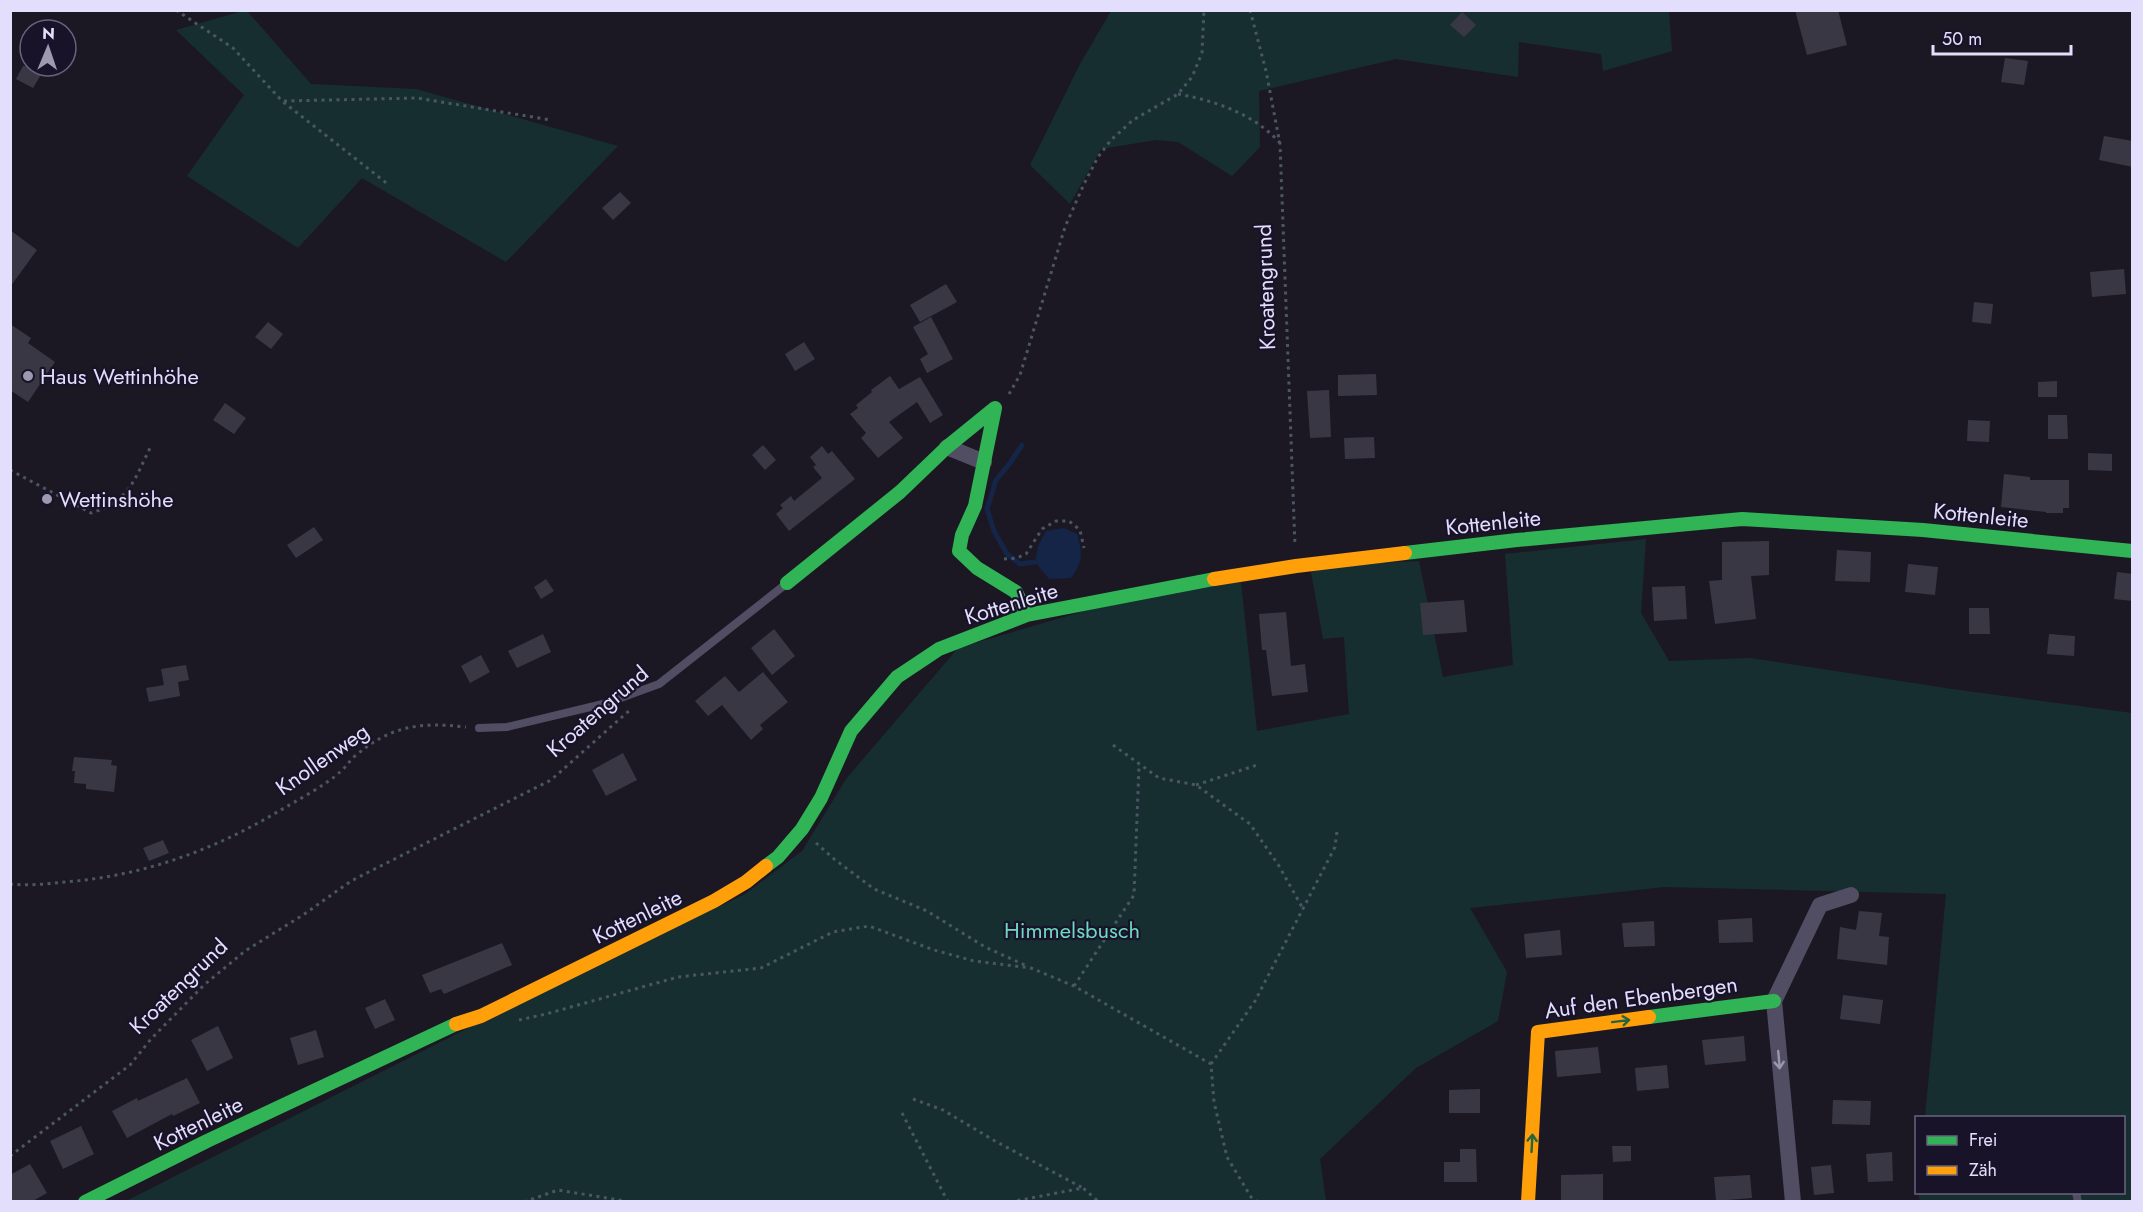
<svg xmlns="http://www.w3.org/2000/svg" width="2143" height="1212" font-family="Jost,sans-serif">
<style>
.green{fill:#172e31}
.water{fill:#142548}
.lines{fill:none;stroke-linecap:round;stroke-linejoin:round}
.stream{stroke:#142548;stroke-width:5}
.building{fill:#3a3745}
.path{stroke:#4b5664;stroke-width:3;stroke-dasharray:3 4.5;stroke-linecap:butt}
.lane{stroke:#514e64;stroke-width:8}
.street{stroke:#514e64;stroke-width:16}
.fast{stroke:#30b455;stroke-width:14}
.slow{stroke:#ff9f0a;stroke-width:14}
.oneway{stroke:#24643f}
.oneway2{stroke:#9a96b0}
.poi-dot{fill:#9d99b0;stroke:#181329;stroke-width:2}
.labels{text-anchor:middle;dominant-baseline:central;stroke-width:4.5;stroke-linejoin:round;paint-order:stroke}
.street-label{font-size:22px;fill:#e3defc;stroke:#181329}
.poi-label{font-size:22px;fill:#e3defc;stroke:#181329;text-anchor:start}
.park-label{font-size:22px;fill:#6ed8c4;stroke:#181329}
</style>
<rect width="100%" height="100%" fill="#1b1824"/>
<path class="green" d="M243,11h6l-1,1 63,72 105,5 202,57 -112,116 -144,-84 -64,70 -111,-72 57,-81 -68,-65z
M1111,11h558l3,40 -69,20 -2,-17 -82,-12 -1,35 -122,-18 -137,32 1,56 -28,29 -54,-34 -22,-2 -55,9 -31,55 -40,-39 50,-101z
M1646,539l-5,74 28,48 81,-3 202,31 180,24v488h-212l-2,-8 206,-1v-74l-199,-1 21,-223 -281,-7 -195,21 37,64 -9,49 -82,47 -96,91 6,42 -1202,1 378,-191 243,-117 57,-43 44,-72 112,-131 202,-59 81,-7 16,149 92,-17 -5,-77 -21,2 -13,-73 109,-5 24,116 70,-12 -8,-111z"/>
<path class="water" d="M1064,528l13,6c6,20 6,27 -6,44l-22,1 -14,-17 3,-16 8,-15z"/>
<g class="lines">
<path class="stream" d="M1022,445l-12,18 -14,17 -9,29 7,22 13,23 13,10 15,-2"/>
</g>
<path class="building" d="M1795,10h43l9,35 -40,10z
M1462,12l14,13 -12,12 -14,-12z
M2005,58l23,3 -4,24 -23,-3z
M23,66h23l-13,22 -17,-9z
M2104,136l29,5v26l-34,-7z
M620,192l11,11 -18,17 -11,-12z
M10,230l27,20 -27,37z
M2124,269l2,25 -34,3 -2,-25z
M946,284l11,18 -37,20 -10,-17z
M1974,302l19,2 -2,20 -19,-2z
M931,317l22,42 -26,14 -7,-14 8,-5 -15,-27z
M268,322l15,12 -12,15 -16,-12z
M10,324l21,14 -3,5 27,19 -27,40 -18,-12z
M804,342l11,17 -20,12 -10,-17z
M1376,374l1,21 -39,1v-21z
M890,376l9,13 21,-12 23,38 -13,8 -13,-21 -28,20 14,16 -25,20 -17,-20 5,-5 -16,-19 8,-6 -2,-3 16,-13 -1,-2z
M2057,381v16h-19v-15z
M1329,390l2,47 -21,1 -3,-47z
M225,403l21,15 -12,16 -21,-14z
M2048,415h19l1,24h-20z
M1968,420l22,1 -1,21 -22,-1z
M1374,437l1,21 -30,1 -1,-21z
M763,445l13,15 -11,10 -13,-15z
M822,446l6,8 4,-3 23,28 -66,52 -13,-17 7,-6 -3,-3 11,-9 3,5 28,-23 -9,-11 3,-2 -6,-8z
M2088,453l24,1v17l-24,-1z
M2004,474l26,3v3h39v28h-6v5h-17v-1l-45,-5z
M314,527l9,13 -27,18 -9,-13z
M1769,541v34l-18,1 5,43 -41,5 -6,-43 13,-1v-38z
M1837,550l34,2 -1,30 -35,-1z
M1908,564l30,3 -3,28 -30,-3z
M2117,572l16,2v27l-19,-2z
M546,579l8,12 -13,8 -7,-12z
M1685,586l2,33 -33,2 -2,-34z
M1464,600l3,32 -44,3 -3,-32z
M1969,608h20l1,26h-21z
M1286,612l5,54 14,-2 3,28 -36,4 -6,-46h-4l-3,-36z
M774,629l21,27 -23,19 -21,-27z
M543,634l8,18 -34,16 -9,-17z
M2049,634l26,2 -1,20 -27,-2z
M481,655l9,17 -20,11 -9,-17z
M186,665l3,15 -11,2 2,14 -31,6 -3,-14 18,-3 -3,-16z
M763,672l25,30 -28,23 3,4 -12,11 -29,-35 -14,11 -13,-15 30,-25 14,16z
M623,753l14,27 -31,16 -14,-26z
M74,757l38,3 -1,5 6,1 -3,26 -28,-3v-5l-12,-1 1,-12h-3z
M163,840l6,13 -20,8 -6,-13z
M1859,911l23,2 -3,23 10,1 -2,28 -50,-6 3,-32 16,3z
M1752,918l1,24 -34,1 -1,-23z
M1654,921l1,25 -31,1 -2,-24z
M1560,930l2,25 -36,3 -2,-24z
M502,943l10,22 -68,29 -3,-5 -11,4 -8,-18z
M1843,995l40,5 -3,24 -40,-5z
M385,999l10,21 -20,9 -10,-21z
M218,1026l15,32 -26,13 -16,-31z
M316,1030l8,27 -26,8 -8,-27z
M1744,1036l2,25 -41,4 -3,-25z
M1598,1047l3,26 -44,4 -2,-26z
M1667,1065l2,23 -32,3 -2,-23z
M187,1078l13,25 -27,13 -1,-2 -45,24 -15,-27 25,-13 1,3z
M1480,1089v24h-31v-23z
M1833,1100l38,1 -1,24 -38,-1z
M81,1126l13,28 -31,15 -13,-28z
M1612,1146h19v15l-18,1z
M1460,1149h16l1,33h-33v-20h16z
M1892,1152l1,29 -25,1 -2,-28z
M30,1164l17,29 -16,9h-21v-27z
M1831,1165l3,28 -20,2 -3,-28z
M1603,1174v26h-42v-25z
M1750,1175l2,23 -36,3 -2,-24z"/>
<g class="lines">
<path class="path" d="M176,10l57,38 49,53 107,84
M1250,10l16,61 14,73 15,402
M1178,94c38,7 76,20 102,49
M284,101l133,-3 134,22
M1009,394l11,-19 45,-148 19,-43 14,-27 13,-17 22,-20 45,-26 14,-17 10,-24 2,-43
M10,470l81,43c39,-12 43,-33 60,-67
M1004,559l13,-1 9,-4 16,-25 14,-8h13l11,9 4,18
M1113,745l46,33 37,7 54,39 29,42 23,41
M1196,785l61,-20
M816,843l18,16 40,30 53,22 58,36 42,19
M10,884c18,2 37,0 55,-2 77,-6 147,-31 214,-71 17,-10 47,-26 61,-39 6,-5 10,-12 15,-16 37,-31 65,-34 111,-29
M1074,986l60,-91 5,-129
M519,1020l27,-6 132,-37 83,-9 72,-36 36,-6 65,24 40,11 57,7 43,18 137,78 3,38 13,55 24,40 7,5
M1211,1064l44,-63 80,-154 2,-16
M913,1099l30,11 52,31 88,47
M902,1113l46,89
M10,1156l120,-91 21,-26 53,-54 41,-34 58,-36 48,-34 200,-101 80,-71
M524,1202l34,-12 73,12
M1010,1202l73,-14 16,14"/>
<path class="lane" d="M479,728l28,-1 100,-24 52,-19 127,-100
M2076,1192l2,10"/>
<path class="street" d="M947,447l37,15
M1793,1202l-19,-201 46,-96 31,-10"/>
<path class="fast" d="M1405,553l112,-13 225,-21 181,11 209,21
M787,583l113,-91 47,-45 48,-39 -20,98 -13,29 -3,16 18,17 39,24 11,23
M766,866l12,-9 24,-28 19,-31 30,-67 46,-54 42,-28 88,-34 187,-36
M1649,1017l125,-16
M85,1202l122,-61 249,-117"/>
<path class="slow" d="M1214,579l82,-13 109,-13
M456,1024l25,-8 233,-115 32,-19 20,-16
M1528,1202l10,-170 111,-15"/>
</g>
<defs><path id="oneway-shaft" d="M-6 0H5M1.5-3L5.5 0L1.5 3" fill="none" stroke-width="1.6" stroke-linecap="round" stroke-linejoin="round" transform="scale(1.5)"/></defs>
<g class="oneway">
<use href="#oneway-shaft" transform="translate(1621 1021) rotate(-7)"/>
<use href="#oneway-shaft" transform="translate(1532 1143) rotate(-87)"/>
</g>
<use class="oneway2" href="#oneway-shaft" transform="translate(1779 1060) rotate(85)"/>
<g class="poi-dot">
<circle cx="28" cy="376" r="6"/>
<circle cx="47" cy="499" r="6"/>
</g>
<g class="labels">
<g class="street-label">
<text transform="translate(1265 287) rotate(-92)">Kroatengrund</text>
<text transform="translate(1981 515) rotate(6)">Kottenleite</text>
<text transform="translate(1493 522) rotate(-6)">Kottenleite</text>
<text transform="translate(1011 603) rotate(-17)">Kottenleite</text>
<text transform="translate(597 711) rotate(-41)">Kroatengrund</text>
<text transform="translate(322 759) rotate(-35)">Knollenweg</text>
<text transform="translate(637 916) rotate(-26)">Kottenleite</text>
<text transform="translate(178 986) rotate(-44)">Kroatengrund</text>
<text transform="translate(1641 997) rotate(-8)">Auf den Ebenbergen</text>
<text transform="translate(198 1123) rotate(-26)">Kottenleite</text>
</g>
<g class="poi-label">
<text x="40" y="376">Haus Wettinhöhe</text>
<text x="59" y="499">Wettinshöhe</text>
</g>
<g class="park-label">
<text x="1072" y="930">Himmelsbusch</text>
</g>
</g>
<rect width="2143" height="1212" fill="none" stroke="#e3defc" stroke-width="24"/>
<rect x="1915" y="1116" width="210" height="78" fill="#181329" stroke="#69647d" stroke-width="1.5"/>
<rect x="1927" y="1136" width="30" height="9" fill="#30b455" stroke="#69647d" stroke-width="1.5"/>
<text x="1969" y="1146" font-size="18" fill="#e3defc">Frei</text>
<rect x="1927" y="1166" width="30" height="9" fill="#ff9f0a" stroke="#69647d" stroke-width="1.5"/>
<text x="1969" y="1176" font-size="18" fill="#e3defc">Zäh</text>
<g transform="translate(48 48) rotate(2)"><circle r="28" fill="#181329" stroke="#69647d" stroke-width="1.5"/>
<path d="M0-4.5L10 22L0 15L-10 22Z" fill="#9d99b0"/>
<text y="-9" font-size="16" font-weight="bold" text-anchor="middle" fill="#e3defc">N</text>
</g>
<path d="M1933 45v9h138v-9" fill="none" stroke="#e3defc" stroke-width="3"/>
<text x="1942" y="45" font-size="18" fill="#e3defc" stroke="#181329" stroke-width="4.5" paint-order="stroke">50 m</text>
</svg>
